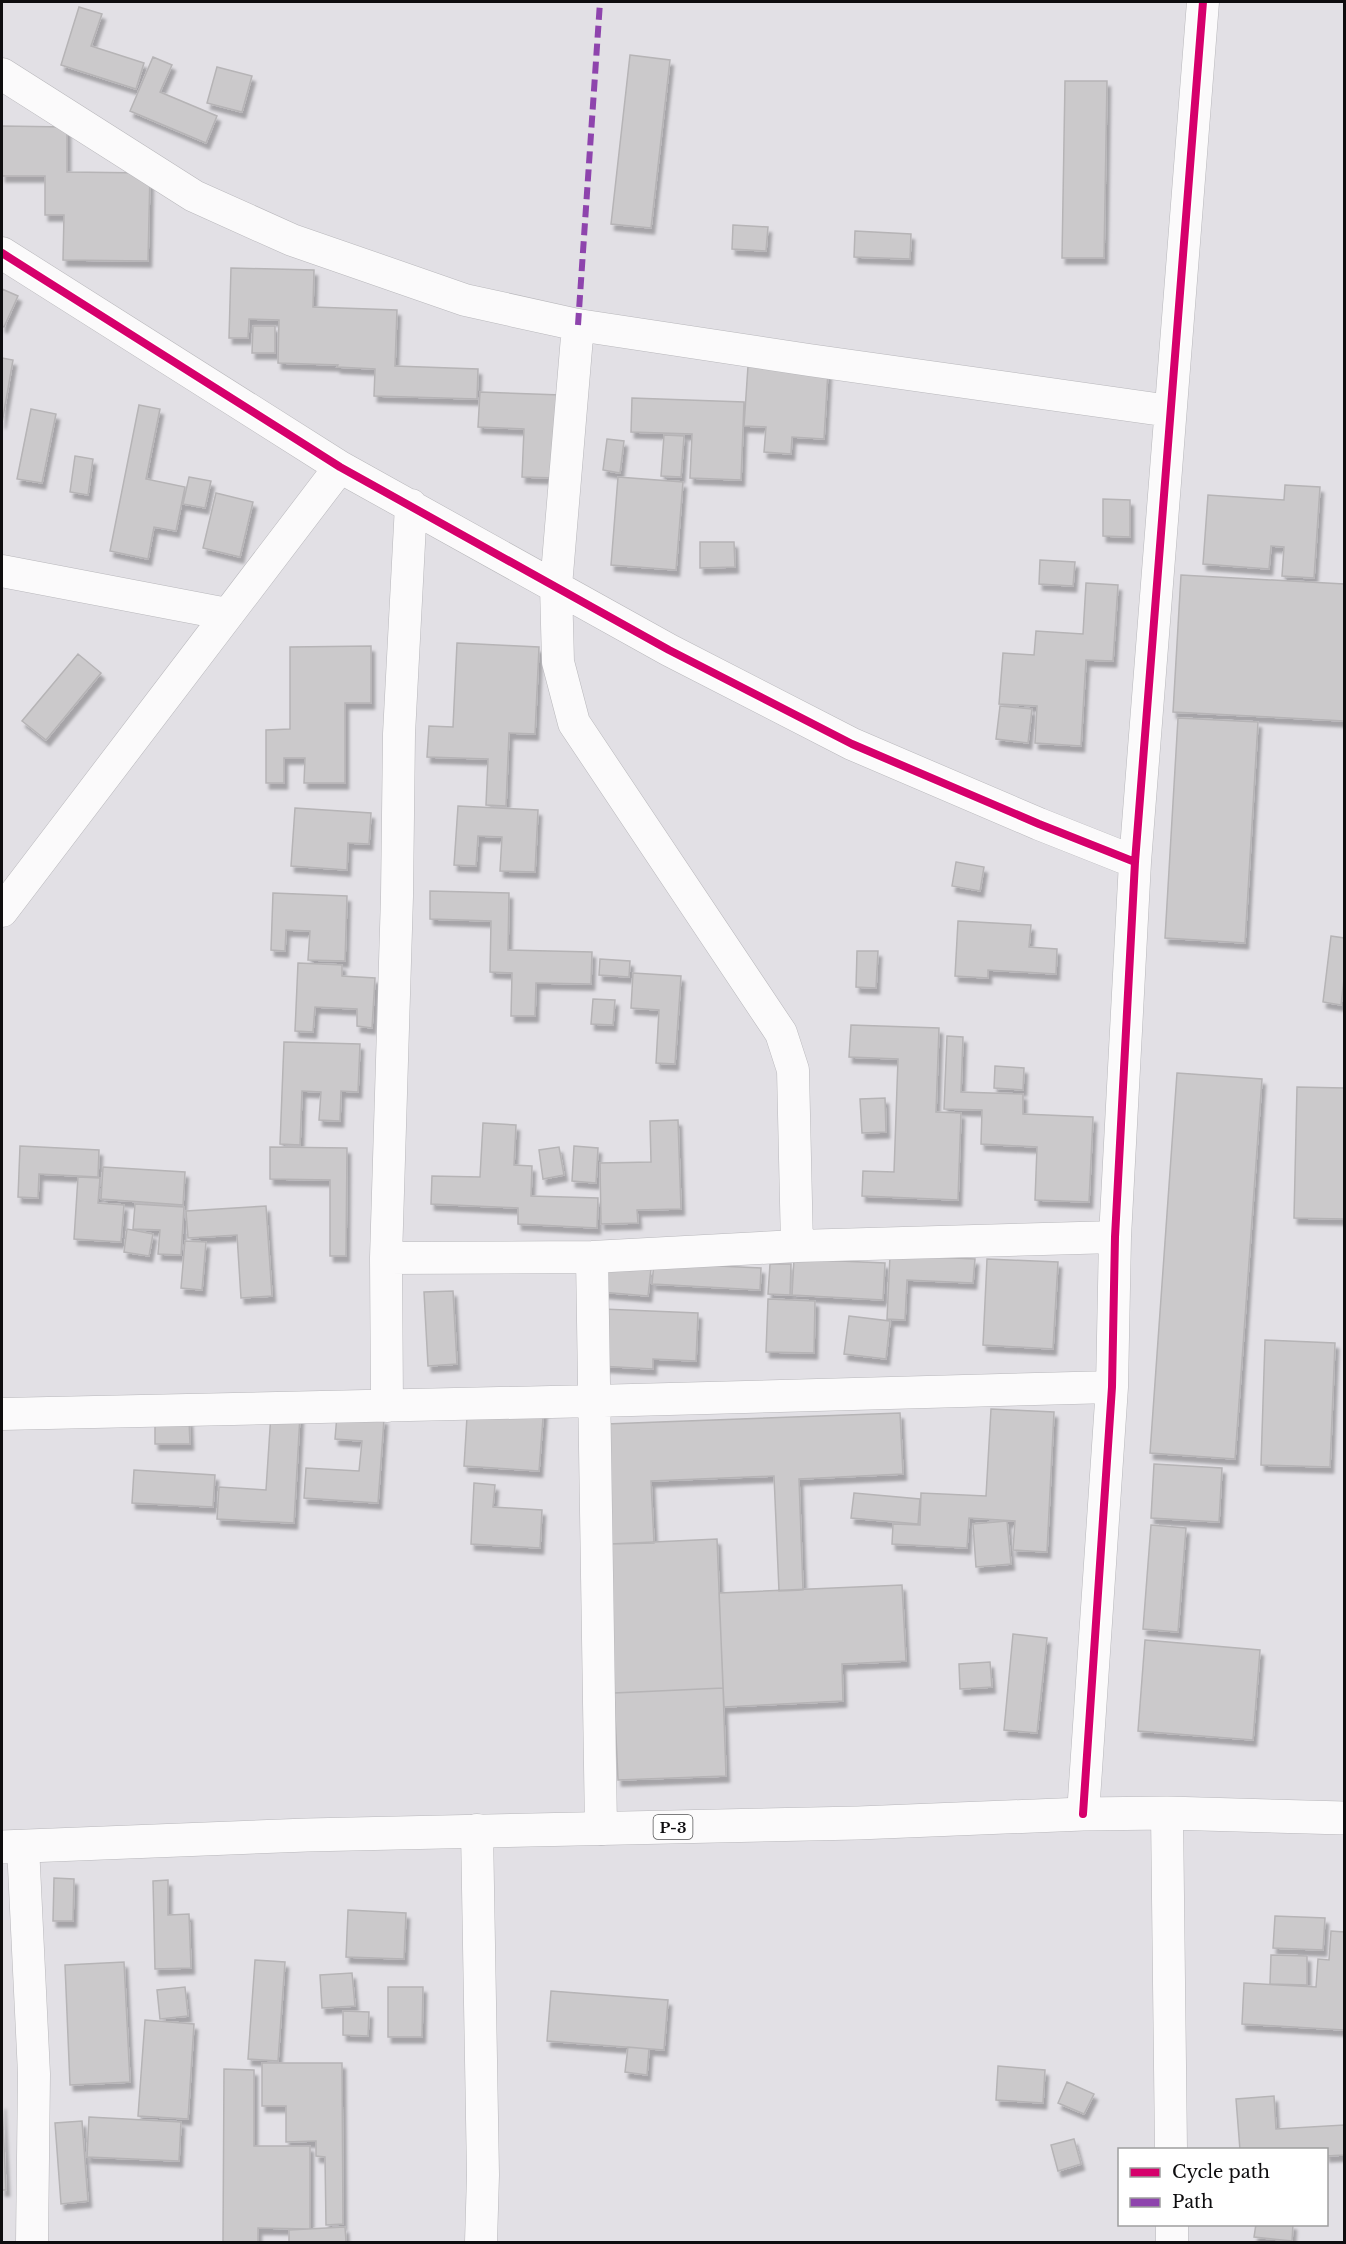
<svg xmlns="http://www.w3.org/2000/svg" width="1346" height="2244" font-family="'Libre Baskerville',serif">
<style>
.building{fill:#cbc9cb;stroke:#b6b4b6;stroke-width:1.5;filter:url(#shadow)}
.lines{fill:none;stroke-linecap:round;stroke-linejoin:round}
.minor-casing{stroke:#b8b7bb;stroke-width:33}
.primary-casing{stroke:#b8b7bb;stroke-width:34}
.minor{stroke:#fbfafb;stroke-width:32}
.primary{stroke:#fbfafb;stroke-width:33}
.quiet{stroke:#8e44ad;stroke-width:6;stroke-dasharray:12 6;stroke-linecap:butt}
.cycleway-casing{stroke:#fff;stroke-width:11}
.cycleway{stroke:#d6006c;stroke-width:8}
.labels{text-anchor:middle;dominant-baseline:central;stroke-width:6;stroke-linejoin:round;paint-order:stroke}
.shield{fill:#fff;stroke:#565657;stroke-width:1.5}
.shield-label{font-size:15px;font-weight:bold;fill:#0e0d0f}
</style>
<defs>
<filter id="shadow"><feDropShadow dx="3.5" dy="6" stdDeviation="1.5" flood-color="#0004"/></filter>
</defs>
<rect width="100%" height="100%" fill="#e2e0e5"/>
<path class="building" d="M79,7l23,7 -11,32 53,17 -8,26 -75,-24z
M630,55l40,5 -19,168 -40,-4z
M153,57l19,8 -12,27 57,24 -11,27 -76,-32z
M217,67l35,9 -10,36 -35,-9z
M1065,81h42l-3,177h-42z
M2,126l65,1v45l83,1 -2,88 -85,-1 1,-45h-19v-39h-43z
M733,225l35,2 -2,24 -34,-2z
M855,231l56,3 -1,25 -56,-2z
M231,268l83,2 -1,37 84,3 -2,56 83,3 -1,30 -103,-3 1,-27 -38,-2 1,-2 -60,-2 1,-43 -30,-1 -1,19h-19z
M2,289l16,7 -14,31 -2,-1z
M253,326h22v27h-23z
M2,358l11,2 -11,63z
M748,366l80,5 -4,68 -32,-2 -1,17 -27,-2 2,-25 -22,-1z
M480,392l81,3 -5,83 -34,-1 2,-48 -46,-2z
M632,398l112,4 -3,78 -51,-2 2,-44 -61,-2z
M139,405l21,4 -14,70 39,8 -9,44 -22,-4 -6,32 -38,-8z
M31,409l25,5 -14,69 -25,-4z
M664,435l20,1 -3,41 -20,-1z
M607,439l17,2 -4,32 -17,-3z
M75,456l18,3 -5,36 -18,-3z
M189,477l22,4 -6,27 -22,-4z
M618,477l65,5 -7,88 -65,-5z
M1285,485l35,2 -6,91 -32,-2 2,-29 -13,-1 -2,23 -66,-5 5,-69 76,5z
M216,493l37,9 -13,55 -37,-9z
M1103,499l27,1v37l-27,-1z
M700,542h34l1,25 -35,1z
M1040,560l35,2 -2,24 -34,-2z
M1181,575l163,9v137l-171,-9z
M1086,583l32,2 -5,76 -27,-1 -5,86 -46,-3 2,-37 -38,-2 4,-51 31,2 2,-24 47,3z
M457,643l82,4 -4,87 -26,-1 -3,73 -20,-1 2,-46 -61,-2 2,-31 24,1z
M371,646v57h-26v80h-41l1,-25h-21v25h-18v-53l24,-1v-82z
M78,654l23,19 -55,67 -24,-19z
M1000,706l32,3 -4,34 -32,-4z
M1178,718l80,4 -13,221 -80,-5z
M458,806l80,4 -3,62 -35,-1 2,-34 -24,-1 -2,30 -22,-1z
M295,808l76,5 -2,31 -21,-1 -1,27 -56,-4z
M956,862l28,5 -4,24 -28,-5z
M430,891l79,2 -1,57 84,2 -1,32 -55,-1 -1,33h-24l1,-43 -22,-1 1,-51 -61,-2z
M273,893l74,3 -2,65 -37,-1 2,-29 -24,-1 -1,21 -14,-1z
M958,921l73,4 -2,22 28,2 -1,25 -68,-4v8l-33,-2z
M1331,936l13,2v41l-3,26 -18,-3z
M857,951h21l-2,37 -20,-1z
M600,959l30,2 -1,16 -30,-2z
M298,963l44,2v11l33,2 -3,50 -15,-2v-17l-42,-2 -2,25 -18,-1z
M633,973l48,3 -6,88 -19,-1 3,-53 -28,-2z
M593,999l22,1 -2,25 -22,-1z
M851,1025l88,3 -3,84 25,1 -3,87 -96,-4 1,-25 31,1 4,-113 -49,-2z
M947,1036l16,1 -2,55 62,2v20l70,3 -4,85 -54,-2 2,-53 -56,-3 1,-34 -38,-1z
M284,1042l76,2 -2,48 -17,-1 -1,30 -21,-1 2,-28 -19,-1 -2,54 -20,-1z
M995,1066l29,2 -1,22 -29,-2z
M1177,1073l85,6 -27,380 -85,-6z
M1297,1087l47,1v131l-50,-1z
M885,1098l1,34 -24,1 -2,-34z
M678,1120l3,89 -44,1 1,13 -37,1 -1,-61 51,-1 -1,-41z
M483,1123l33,2 -2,40 18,1 -1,30 67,2 -1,30 -79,-4v-16l-87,-4 1,-28 48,1z
M20,1146l79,4 -1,27 -59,-3 -1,24 -20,-1z
M574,1146l24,2 -2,35 -24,-2z
M270,1147l77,1 -1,108h-16v-76l-60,-1z
M559,1147l5,28 -21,4 -4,-29z
M103,1167l82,5 -2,33 -82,-6z
M78,1177l22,1 -2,25 26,2 -3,37 -47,-3z
M135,1204l49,3 -3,48 -23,-1 2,-24 -27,-1z
M266,1206l6,90 -31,2 -4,-63 -49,3 -2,-27z
M127,1229l26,5 -4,22 -25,-4z
M185,1241l21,1 -4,48 -21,-2z
M890,1255l85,4 -2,24 -66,-3 -2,40 -18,-1z
M794,1259l91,4 -2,37 -91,-5z
M987,1259l71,3 -5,87 -70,-4z
M654,1263l107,5 -1,22 -108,-6z
M770,1264h21l-1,31 -22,-1z
M603,1265l48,4 -3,27 -47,-4z
M453,1291l4,73 -29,2 -4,-74z
M768,1299l47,2 -1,52 -48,-1z
M602,1309l96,4 -2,48 -43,-2v10l-54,-3z
M849,1316l41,5 -4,38 -42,-5z
M1265,1340l70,3 -5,124 -69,-2z
M468,1400l76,5 -5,66 -75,-5z
M991,1409l63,3 -7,140 -34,-2 2,-29 -46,-3 -2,30 -75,-4 1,-20 27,1 1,-32 65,3z
M271,1413l29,2 -6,108 -77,-4 2,-32 47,3z
M900,1413l3,61 -104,5 4,111 -24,1 -5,-115 -123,5 3,62 -43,1 -5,-120z
M337,1415l47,4 -6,84 -74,-5 2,-30 53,3 3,-30 -27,-2z
M155,1420h34l1,24h-35z
M1154,1464l68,4 -3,54 -68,-4z
M134,1470l81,5 -2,32 -81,-4z
M474,1483l21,2 -2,22 49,3 -2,38 -69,-4z
M854,1493l66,6 -2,25 -67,-6z
M1007,1521l4,43 -35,3 -3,-43z
M1151,1525l35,3 -8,104 -35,-3z
M717,1539l6,149 -109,5 -3,-149z
M902,1585l4,76 -64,3 1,37 -119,6 -5,-114z
M1013,1634l34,4 -10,95 -33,-3z
M1145,1640l115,10 -7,90 -115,-9z
M990,1662l2,25 -32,2 -1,-25z
M723,1688l3,88 -108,4 -4,-87z
M54,1878l20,1 -1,42h-20z
M168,1880v35l21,-1 2,54 -36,1 -2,-88z
M348,1910l58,3 -2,46 -58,-2z
M1275,1916l50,2 -2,32 -50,-2z
M1331,1931l13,1v98l-102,-6 2,-41 72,4 2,-28 11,1z
M1271,1955l36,1v29l-37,-1z
M255,1960l30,2 -7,99 -30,-2z
M124,1962l6,120 -60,3 -5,-120z
M352,1973l3,33 -33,2 -2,-33z
M185,1987l3,29 -28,3 -3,-29z
M388,1987h35l-1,50h-34z
M551,1991l117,9 -4,50 -117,-9z
M343,2011l26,1 -1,24 -25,-1z
M145,2020l49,4 -6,95 -50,-3z
M628,2047l21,2 -2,26 -22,-3z
M262,2063h80l1,161 -17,1 -1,-68 -9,-1v-15l-30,1v-36h-24z
M998,2066l47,4 -2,33 -47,-3z
M224,2069l30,1v76h56v83l-52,-1v14h-35z
M1067,2082l27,12 -10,20 -26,-11z
M1274,2096l2,33 68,-4v30l-18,1v-6h-86l-4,-51z
M2,2103l4,87h-4z
M89,2117l92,5 -2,39 -92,-4z
M82,2121l6,80 -27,3 -6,-81z
M1074,2139l7,25 -23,7 -7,-26z
M1256,2224h37l-1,17 -38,-4z
M345,2227l1,15h-57v-12z"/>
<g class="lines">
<g class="minor-casing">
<path id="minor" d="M2,74l192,122 98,44 173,60 113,25 231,35 361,51
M2,253l338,214 329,183 183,94 187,80 96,38
M578,325l-22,261 2,76 16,61 207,310 12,37 4,176
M2,571l225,43
M2,911l338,-444
M592,1257l9,572
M386,1258l11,-362 2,-162 12,-229
M387,1406l-1,-148 206,-1 205,-11 318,-9
M2,1414l592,-13 518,-14
M1167,1813l4,337
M1083,1814l29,-427 3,-150 20,-375 68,-860
M477,1830l6,345 -2,67
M23,1846l11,228 -2,168
M1172,2224v18"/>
</g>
<g class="primary-casing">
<path id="primary" d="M2,1847l305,-12 551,-12 225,-9 84,-1 177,5"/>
</g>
<use href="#minor" class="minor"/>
<use href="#primary" class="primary"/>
<path class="quiet" d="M578,325l22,-323"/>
<g class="cycleway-casing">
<path id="cycleway" d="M2,253l338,214 329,183 183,94 187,80 96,38
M1083,1814l29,-427 3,-150 20,-375 68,-860"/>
</g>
<use href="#cycleway" class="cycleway"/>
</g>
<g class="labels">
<rect class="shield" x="653.5" y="1815" width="39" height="24" rx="4.5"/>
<g class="shield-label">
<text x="673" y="1827">P-3</text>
</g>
</g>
<rect width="1346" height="2244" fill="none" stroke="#0e0d0f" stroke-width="6"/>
<rect x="1118" y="2148" width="210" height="78" fill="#ffffff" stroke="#9f9e9f" stroke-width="1.5"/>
<rect x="1130" y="2168" width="30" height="9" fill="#d6006c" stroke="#9f9e9f" stroke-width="1.5"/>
<text x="1172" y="2178" font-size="18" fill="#0e0d0f">Cycle path</text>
<rect x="1130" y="2198" width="30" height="9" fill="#8e44ad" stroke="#9f9e9f" stroke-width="1.5"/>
<text x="1172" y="2208" font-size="18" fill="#0e0d0f">Path</text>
</svg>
